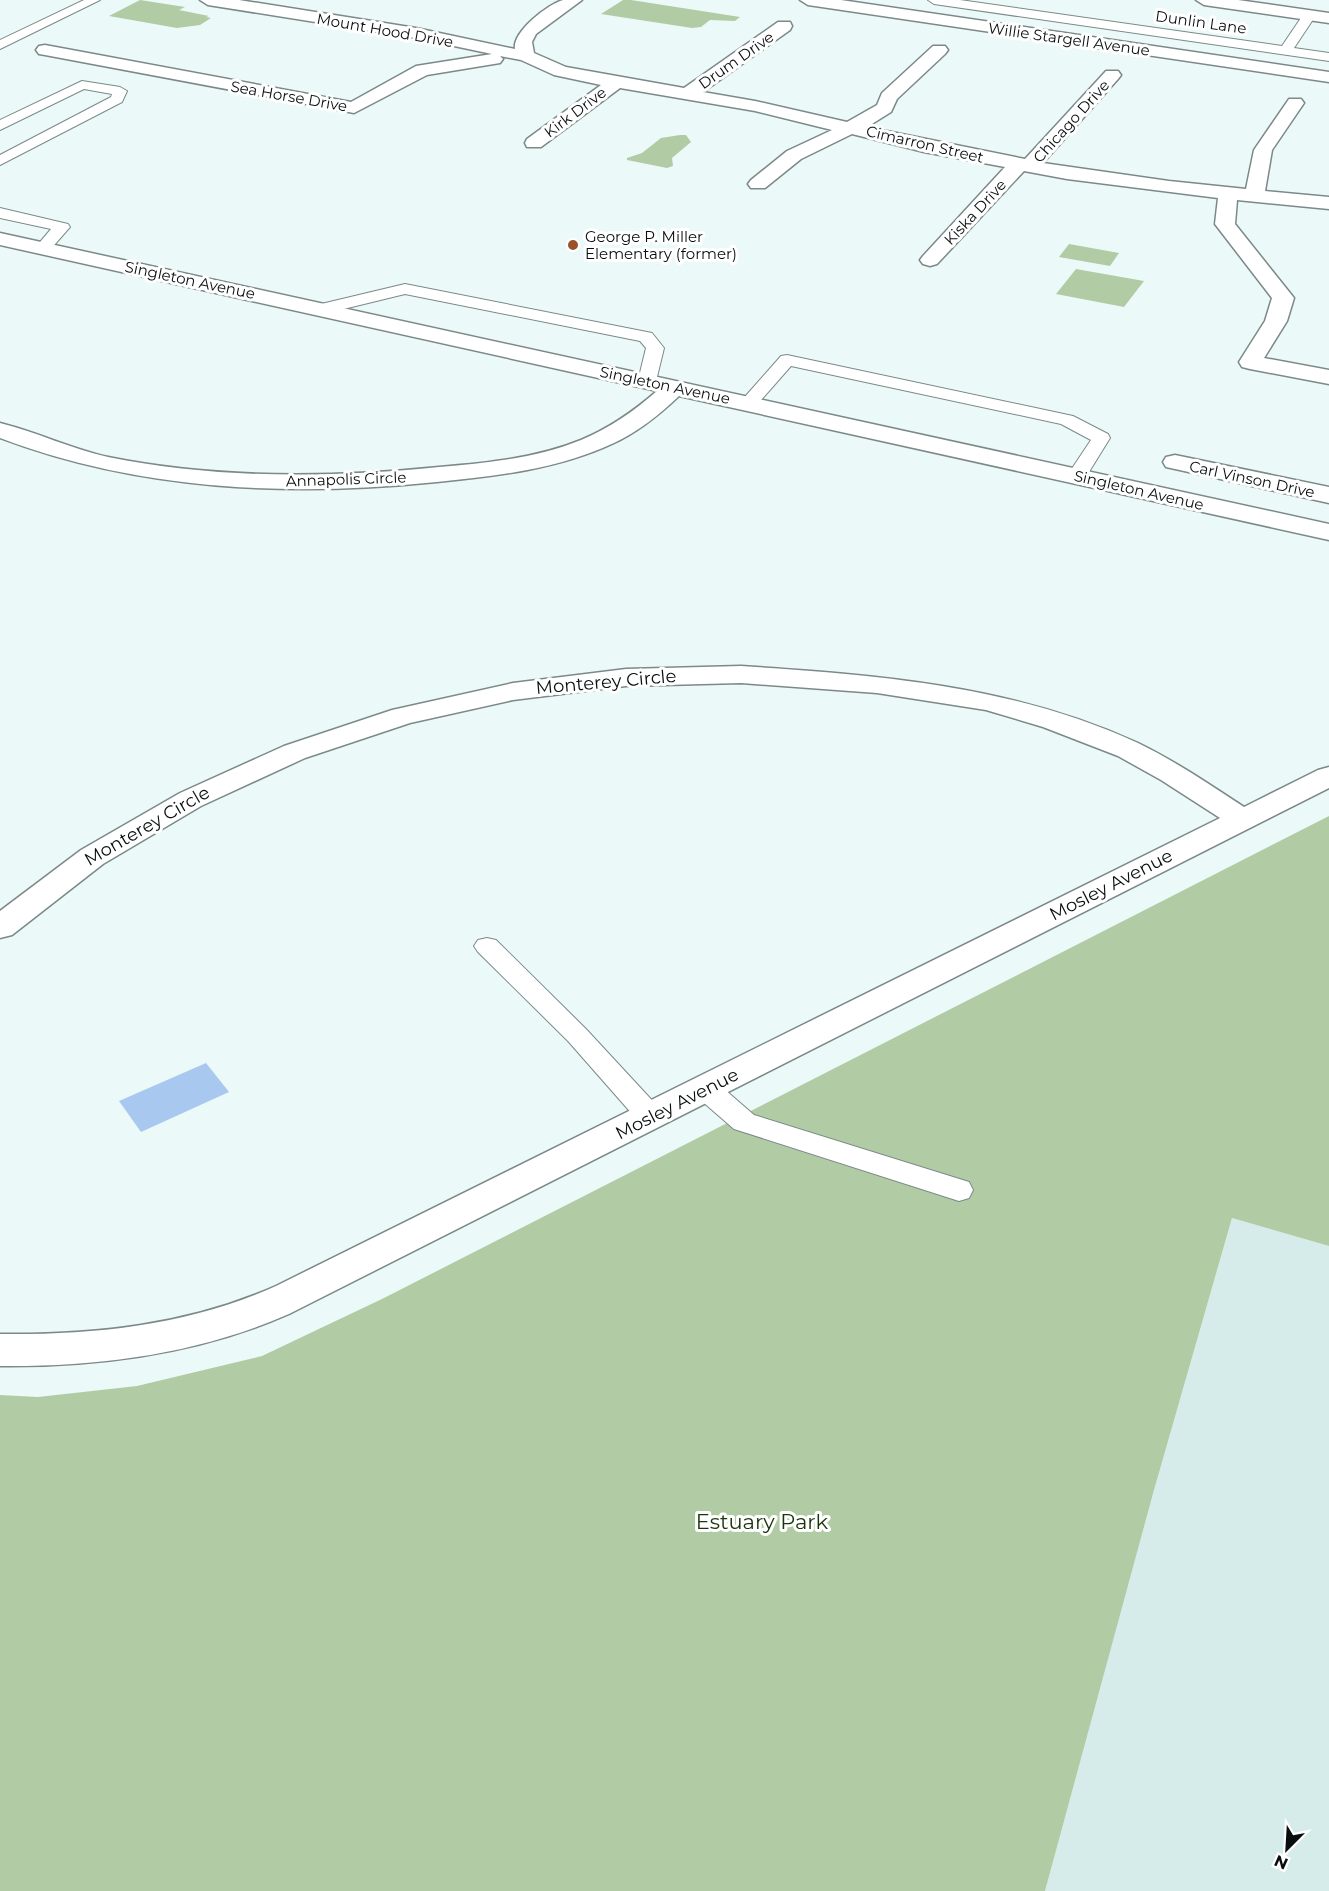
<svg xmlns="http://www.w3.org/2000/svg" width="1329" height="1891" font-family="Montserrat,sans-serif">
<style>
.built{fill:#d5eceb}
.green{fill:#b1cca4}
.water{fill:#a9c8ef}
.lines{fill:none;stroke-linecap:round;stroke-linejoin:round}
.lane-casing{stroke:#7c8989;stroke-width:2}
.street-casing{stroke:#7c8989;stroke-width:3}
.secondary-casing{stroke:#7c8989;stroke-width:3}
.lane{fill:#fff;fill-rule:evenodd}
.street{fill:#fff;fill-rule:evenodd}
.secondary{fill:#fff;fill-rule:evenodd}
.poi-dot{fill:#98512a;stroke:#fff;stroke-width:2}
.labels{text-anchor:middle;dominant-baseline:central;stroke-width:6;stroke-linejoin:round;paint-order:stroke}
.far-street-label{font-size:15px;fill:#080d0d;stroke:#fff}
.far-poi-label{font-size:15px;fill:#080d0d;stroke:#fff;text-anchor:start}
.street-label{font-size:18px;fill:#080d0d;stroke:#fff}
.near-park-label{font-size:21px;fill:#1a350a;stroke:#fff}
</style>
<rect width="100%" height="100%" fill="#ebf9f9"/>
<path class="built" d="M1232,1218l97,28v645h-284l109,-401z"/>
<path class="green" d="M140,0l45,7 -6,3 30,6 -3,1 5,1 -11,7 -23,3 -68,-12z
M623,0h8l109,17 -5,4 -25,-1 -9,7 -9,1 -91,-14z
M680,135h6l5,7 -19,16 1,8 -6,2 -40,-8v-2l15,-5 19,-15z
M1069,244l50,9 -9,13 -51,-9z
M1076,269l68,12 -20,26 -68,-13z
M1329,816v430l-97,-28 -78,272 -109,401h-1045v-496l38,2 99,-11 125,-30 122,-58z"/>
<path class="water" d="M206,1063l23,29 -88,40 -22,-31z"/>
<g class="lines">
<g class="lane-casing">
<path id="lane" d="M84,0h16l-100,49v-9z
M928,0h32l322,46 23,-34 5,-1 6,4 -22,33 35,5v8l-395,-57z
M82,81l38,6 7,4 -5,11 -122,63v-10l111,-58 1,-3 -28,-5 -84,41v-10z
M0,208l68,16 2,3 -21,24h-12l-2,-3 16,-19 -51,-11z
M405,284l247,49 12,15 -8,33 -3,4h-12l-3,-4 8,-33 -6,-7 -235,-47 -82,20 -8,-5 2,-4z
M787,355l286,61 35,18 2,4 -26,42h-14l-3,-4 24,-36 -30,-16 -270,-58 -36,41h-12l-3,-4 3,-4 38,-43z
M487,938l9,2 90,89 75,81 4,7 -4,7 -10,3 -10,-3 -73,-83 -90,-89 -4,-6 4,-6z
M706,1079l10,3 38,33 215,67 4,8 -4,8 -10,3 -225,-72 -38,-33 -4,-7 4,-7z"/>
</g>
<g class="street-casing">
<path id="street" d="M200,0h39l177,28 99,21c-3,-17 33,-45 48,-49 5,0 14,0 19,0l-46,34 -4,8 2,11 32,14 118,21 94,-66h12l2,4 -2,4 -87,62 52,9 92,21 30,-17 5,-12 51,-47h12l3,4 -3,4 -48,45 -6,13 -24,15 158,32 81,-88h12l3,4 -3,4 -75,84 126,18 77,8 8,-39 35,-51h12l3,4 -32,47 -7,41 64,6v12l-92,-9 -2,24 59,74 -7,23 -23,37 65,12v14l-79,-15 -8,-2 -3,-5 26,-41 7,-23 -57,-74 3,-26 -151,-19 -43,-8 -87,93 -7,2 -7,-2 -3,-4 3,-4 82,-89 -81,-15 -72,-18 -51,25 -36,29h-14l-3,-4 3,-4 36,-29 45,-21 -77,-19 -135,-23 -79,59h-14l-2,-4 2,-4 74,-54 -47,-10 -33,-15 -21,-4 3,3 -3,4 -73,12 -73,38 -309,-58 -6,-1 -3,-4 3,-4 6,-1 306,57 65,-36 76,-12 -76,-16 -208,-33z
M1196,0h42l91,13v10l-125,-18z
M0,233l1329,291v16l-650,-144c-19,18 -41,36 -65,47 -55,26 -117,33 -177,39 -147,15 -297,9 -437,-44v-15c37,9 71,26 108,34 109,22 221,21 331,10 48,-4 98,-9 142,-27 29,-12 53,-29 76,-49l-657,-146z
M1175,455l154,32v16l-163,-36 -3,-5 3,-5z
M741,666c137,9 271,19 397,77 37,18 71,41 106,64l74,-37 11,-3v21l-1040,526c-91,40 -190,53 -289,52v-32c95,1 189,-9 276,-48l944,-468 -59,-38 -43,-24 -75,-29 -57,-17 -109,-17 -136,-10 -115,3 -113,14 -103,23 -105,35 -104,48 -98,58 -91,71 -12,3v-27l81,-61 99,-57 104,-47 108,-36 121,-27 113,-14z"/>
</g>
<g class="secondary-casing">
<path id="secondary" d="M800,0h41l488,72v10l-521,-77z"/>
</g>
<use href="#lane" class="lane"/>
<use href="#street" class="street"/>
<use href="#secondary" class="secondary"/>
</g>
<circle class="poi-dot" cx="573" cy="245" r="6"/>
<g class="labels">
<g class="far-street-label">
<text transform="translate(1201 22) rotate(8)">Dunlin Lane</text>
<text transform="translate(385 30) rotate(10)">Mount Hood Drive</text>
<text transform="translate(1069 39) rotate(8)">Willie Stargell Avenue</text>
<text transform="translate(736 60) rotate(-35)">Drum Drive</text>
<text transform="translate(289 96) rotate(10)">Sea Horse Drive</text>
<text transform="translate(575 112) rotate(-37)">Kirk Drive</text>
<text transform="translate(1071 121) rotate(-48)">Chicago Drive</text>
<text transform="translate(925 144) rotate(13)">Cimarron Street</text>
<text transform="translate(975 212) rotate(-47)">Kiska Drive</text>
<text transform="translate(190 280) rotate(12)">Singleton Avenue</text>
<text transform="translate(665 385) rotate(12)">Singleton Avenue</text>
<text transform="translate(346 479) rotate(-2)">Annapolis Circle</text>
<text transform="translate(1252 479) rotate(12)">Carl Vinson Drive</text>
<text transform="translate(1139 490) rotate(13)">Singleton Avenue</text>
</g>
<g class="far-poi-label">
<text x="585" y="236">George P. Miller<tspan x="585" dy="17">Elementary (former)</tspan></text>
</g>
<g class="street-label">
<text transform="translate(606 682) rotate(-5)">Monterey Circle</text>
<text transform="translate(147 826) rotate(-30)">Monterey Circle</text>
<text transform="translate(1111 885) rotate(-27)">Mosley Avenue</text>
<text transform="translate(677 1104) rotate(-27)">Mosley Avenue</text>
</g>
<g class="near-park-label">
<text x="762" y="1521">Estuary Park</text>
</g>
</g>
<g transform="translate(1287 1849) rotate(204)" stroke="#ffffff" stroke-width="4.5" paint-order="stroke">
<path d="M0-4.5L10 22L0 15L-10 22Z" fill="#080d0d"/>
<text y="-9" font-size="16" font-weight="bold" text-anchor="middle" fill="#080d0d">N</text>
</g>
</svg>
